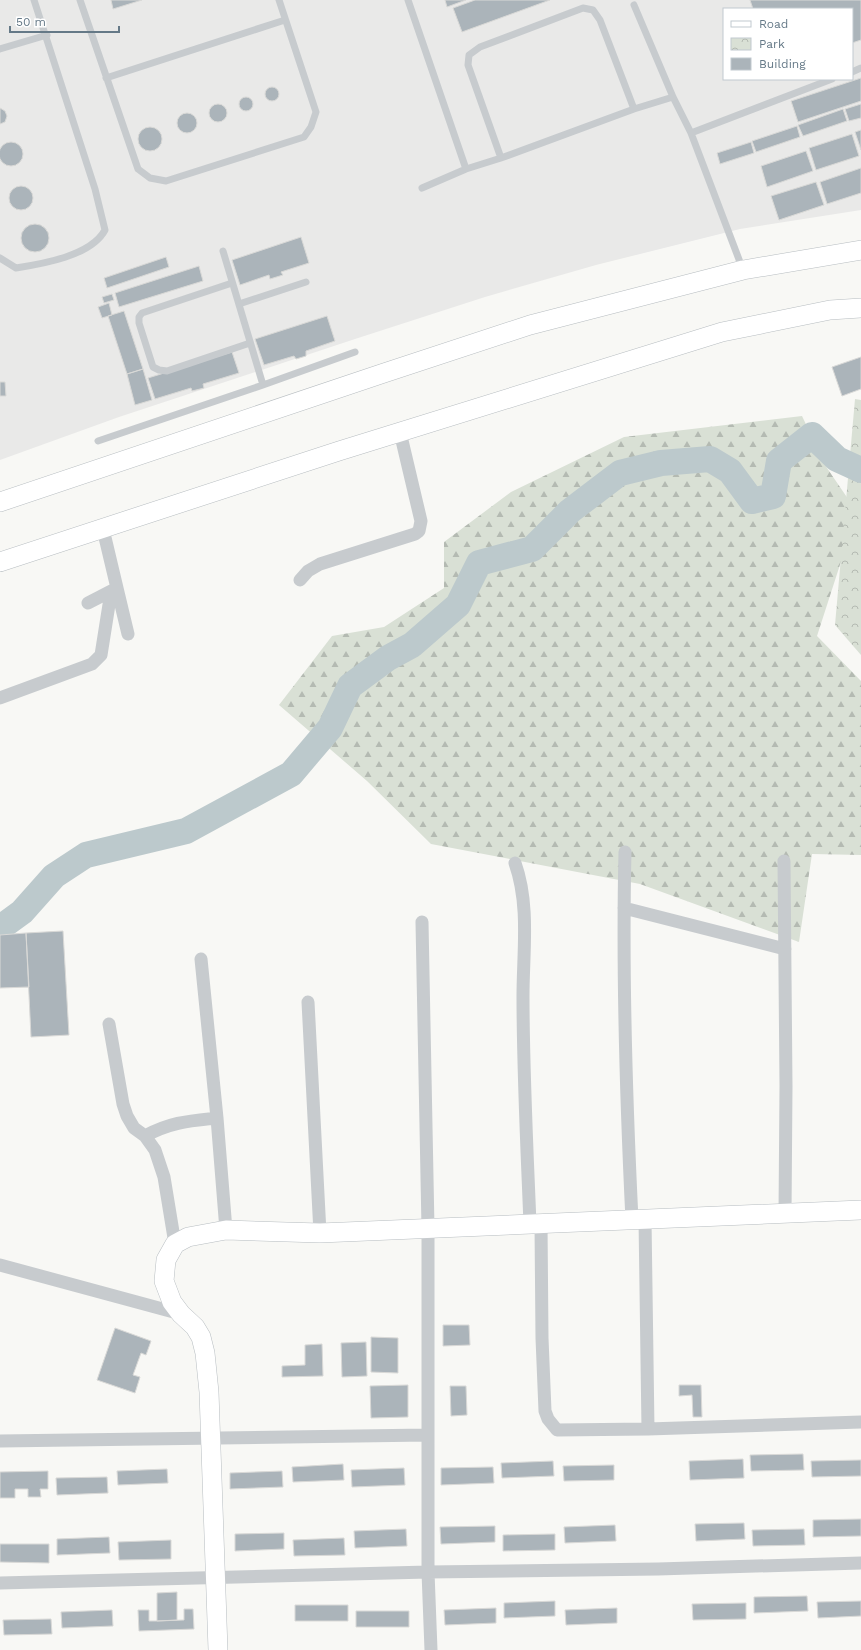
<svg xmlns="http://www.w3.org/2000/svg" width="861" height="1650" font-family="'Work Sans',sans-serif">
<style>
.built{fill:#e9e9e8;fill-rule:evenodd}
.forest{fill:url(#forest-firs)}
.park{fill:url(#park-crowns)}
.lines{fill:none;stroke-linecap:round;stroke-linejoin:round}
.river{stroke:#bcc9cc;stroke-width:26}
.building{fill:#abb4ba;stroke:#d9d9d7}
.secondary-casing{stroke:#b7bdc1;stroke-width:20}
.lane{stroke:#c7cbce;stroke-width:7}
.street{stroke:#c7cbce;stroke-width:13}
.secondary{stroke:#fff;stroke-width:19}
</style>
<defs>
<pattern id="forest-firs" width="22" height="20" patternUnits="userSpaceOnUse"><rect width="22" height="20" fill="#d9e0d5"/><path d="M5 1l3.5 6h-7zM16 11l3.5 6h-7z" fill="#b4bab2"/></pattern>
<pattern id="park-crowns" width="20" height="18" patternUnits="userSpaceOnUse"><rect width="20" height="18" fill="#d9e0d5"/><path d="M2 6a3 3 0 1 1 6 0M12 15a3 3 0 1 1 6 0" fill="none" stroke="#b4bab2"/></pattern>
</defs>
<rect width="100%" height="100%" fill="#f8f8f5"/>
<path class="built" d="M0,0h861v210l-121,19 -144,36 -111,32 -130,42 -236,78 -119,43zM724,9h128v70h-128z"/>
<path class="forest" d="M802,416l25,52 30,44 -40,124 44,45v174l-49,-1 -13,88 -159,-58 -209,-40 -64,-63 -88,-76 53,-69 52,-9 60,-39v-46l67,-50 113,-55z"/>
<path class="park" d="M855,399l6,1v255l-26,-30z"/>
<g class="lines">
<path class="river" d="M0,928l22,-16 32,-36 32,-21 100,-24 105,-57 39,-46 20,-42 38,-28 24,-13 46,-40 21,-42 53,-14 38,-38 50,-38 41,-10 49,-4 20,12 22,30 21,-5 6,-35 33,-26 25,24 24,11"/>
</g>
<path class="building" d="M111,0h31l-29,9z
M445,0h21l-19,7z
M475,0h75l-88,32 -9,-24z
M750,0h111v40l-9,3v-34h-99z
M861,78v23l-63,21 -7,-21z
M265 94a7 7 0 1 1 14 0a7 7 0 1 1-14 0Z
M239 104a7 7 0 1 1 14 0a7 7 0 1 1-14 0Z
M861,104v14l-12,3 -4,-12z
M209 113a9 9 0 1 1 18 0a9 9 0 1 1-18 0Z
M0,108l5,3 2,5 -2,6 -5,2z
M843,109l4,12 -44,15 -5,-11z
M177 123a10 10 0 1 1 20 0a10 10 0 1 1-20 0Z
M797,126l3,11 -44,15 -4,-11z
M138 139a12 12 0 1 1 24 0a12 12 0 1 1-24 0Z
M861,130v20l-6,-18z
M852,134l7,22 -43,14 -7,-22z
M-1 154a12 12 0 1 1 24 0a12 12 0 1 1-24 0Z
M751,142l3,11 -34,11 -3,-11z
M806,151l7,20 -46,16 -6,-21z
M861,168v25l-34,11 -7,-22z
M816,182l8,23 -45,15 -8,-24z
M9 198a12 12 0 1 1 24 0a12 12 0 1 1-24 0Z
M21 238a14 14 0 1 1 28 0a14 14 0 1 1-28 0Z
M301,237l8,26 -28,9 2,3 -13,4 -1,-4 -29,10 -8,-25z
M166,257l3,10 -62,21 -3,-10z
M199,266l4,15 -84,26 -4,-14z
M112,294l2,6 -10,3 -2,-6z
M109,303l3,12 -10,3 -4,-11z
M124,311l19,58 -16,5 -19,-58z
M327,316l8,25 -29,10v5l-10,3 -2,-3 -30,9 -9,-26z
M232,352l7,21 -36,11 1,4 -12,3 -1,-3 -36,11 -7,-21z
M861,357v32l-19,7 -10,-29z
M143,369l9,31 -17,5 -8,-31z
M0,382h5l1,14h-6z
M63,931l6,104 -38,2 -5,-104z
M26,933l3,54 -29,1v-53z
M443,1325h26l1,20 -27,1z
M115,1328l36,13 -5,14 -5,-2 -8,22 7,2 -5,16 -38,-13z
M371,1337l27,1v35l-27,-1z
M366,1342l1,34 -25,1 -1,-34z
M322,1344l1,32 -41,1v-11l23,-1v-20z
M408,1385v32l-37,1 -1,-32z
M679,1385h22l1,32h-9l-1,-22 -13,1z
M450,1386h16l1,29 -16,1z
M803,1454l1,16 -53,1 -1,-16z
M743,1459l1,19 -54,2 -1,-19z
M861,1460v16l-49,1 -1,-16z
M553,1461l1,15 -52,2 -1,-15z
M343,1464l1,16 -51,2 -1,-15z
M614,1465v15l-50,1 -1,-15z
M493,1467l1,16 -53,2v-17z
M404,1468l1,17 -53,2 -1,-17z
M167,1469l1,14 -50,2 -1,-14z
M48,1471v18h-8l1,8h-13v-8h-13v9h-15v-26z
M282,1471l1,16 -53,2v-16z
M107,1477l1,16 -51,2 -1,-17z
M861,1519v17l-48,1v-17z
M744,1523l1,16 -49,2 -1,-17z
M615,1525l1,16 -51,2 -1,-16z
M495,1526v16l-54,2 -1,-17z
M406,1529l1,17 -52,2 -1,-17z
M804,1529l1,16 -52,1 -1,-16z
M284,1533v16l-49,2v-17z
M555,1534v16l-52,1v-16z
M109,1537l1,16 -53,2v-16z
M344,1538l1,17 -51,1 -1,-16z
M171,1540v19l-52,1 -1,-18z
M0,1544h49v19l-49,-1z
M177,1592v28l-20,1v-28z
M807,1596l1,15 -54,2v-16z
M555,1601v15l-51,2v-15z
M861,1601v15l-43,2 -1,-16z
M746,1603v16l-53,1 -1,-16z
M295,1605h53v16h-53z
M496,1608v15l-51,2 -1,-15z
M617,1608v15l-51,2 -1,-15z
M184,1609h9l1,20 -55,2 -1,-21h11v11h8l27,-1z
M112,1610l1,16 -51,2 -1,-16z
M356,1611h53v16h-53z
M51,1619l1,15 -48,1 -1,-15z"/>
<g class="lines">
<g class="secondary-casing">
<path id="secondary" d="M0,502l384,-129 146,-48 213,-55 118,-20
M0,562l339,-111 383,-119 108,-22 31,-2
M218,1650l-9,-258 -4,-39 -4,-16 -6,-10 -14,-13 -9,-12 -8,-21 2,-21 9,-16 13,-7 38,-7 94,3 541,-23"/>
</g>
<path class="lane" d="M80,0l58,169 12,9 16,3 138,-44 7,-10 5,-15 -37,-112
M408,0l58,169
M634,5l39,92 18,36 52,137
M0,49l47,-14
M852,72l9,-4
M106,78l179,-58
M691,133l141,-54
M501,158l-33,-93 1,-10 11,-8 103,-39 10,2 7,10 34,89
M422,188l44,-19 35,-11 133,-49 39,-12
M223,251l40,134
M0,258l16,10c26,-4 75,-12 89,-38l-10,-41 -61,-189
M232,283l-90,30 -3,4v6l14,44 6,3 8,1 83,-28
M239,304l67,-22
M98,441l165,-56 92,-33"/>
<path class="street" d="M300,580l8,-9 12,-7 95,-30 4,-3 2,-10 -21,-89
M117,588l11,46
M88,603l29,-15 -14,-59
M0,698l92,-34 9,-9 10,-63
M625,852c-3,123 1,245 7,368
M784,861l2,225 -1,128
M515,863c15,42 8,89 8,133 0,76 4,152 7,228
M624,908l161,41
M422,922l6,306v344l3,78
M201,959l16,159 9,112
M308,1002l12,231
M109,1024l14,80 4,12 7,12 11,8 10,14 9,27 11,67
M145,1136c26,-14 44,-15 72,-18
M645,1219l3,210
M541,1224l1,114 3,73 3,8 9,11 91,-1 213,-7
M0,1265l181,49
M0,1441l427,-6
M0,1583l428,-11 230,-3 203,-6"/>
<use href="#secondary" class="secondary"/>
</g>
<rect x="723" y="8" width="130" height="72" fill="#ffffff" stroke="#c1c9cf"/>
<rect x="731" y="21" width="20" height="6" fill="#ffffff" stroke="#c1c9cf"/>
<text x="759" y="28" font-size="12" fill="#657987">Road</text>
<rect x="731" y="38" width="20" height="12" fill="url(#park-crowns)" stroke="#c1c9cf"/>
<text x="759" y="48" font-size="12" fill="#657987">Park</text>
<rect x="731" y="58" width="20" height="12" fill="#abb4ba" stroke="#c1c9cf"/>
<text x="759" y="68" font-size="12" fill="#657987">Building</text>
<path d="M10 26v6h109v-6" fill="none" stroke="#657987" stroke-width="2"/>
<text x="16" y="26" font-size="12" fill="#657987" stroke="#ffffff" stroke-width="3" paint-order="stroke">50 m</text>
</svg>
